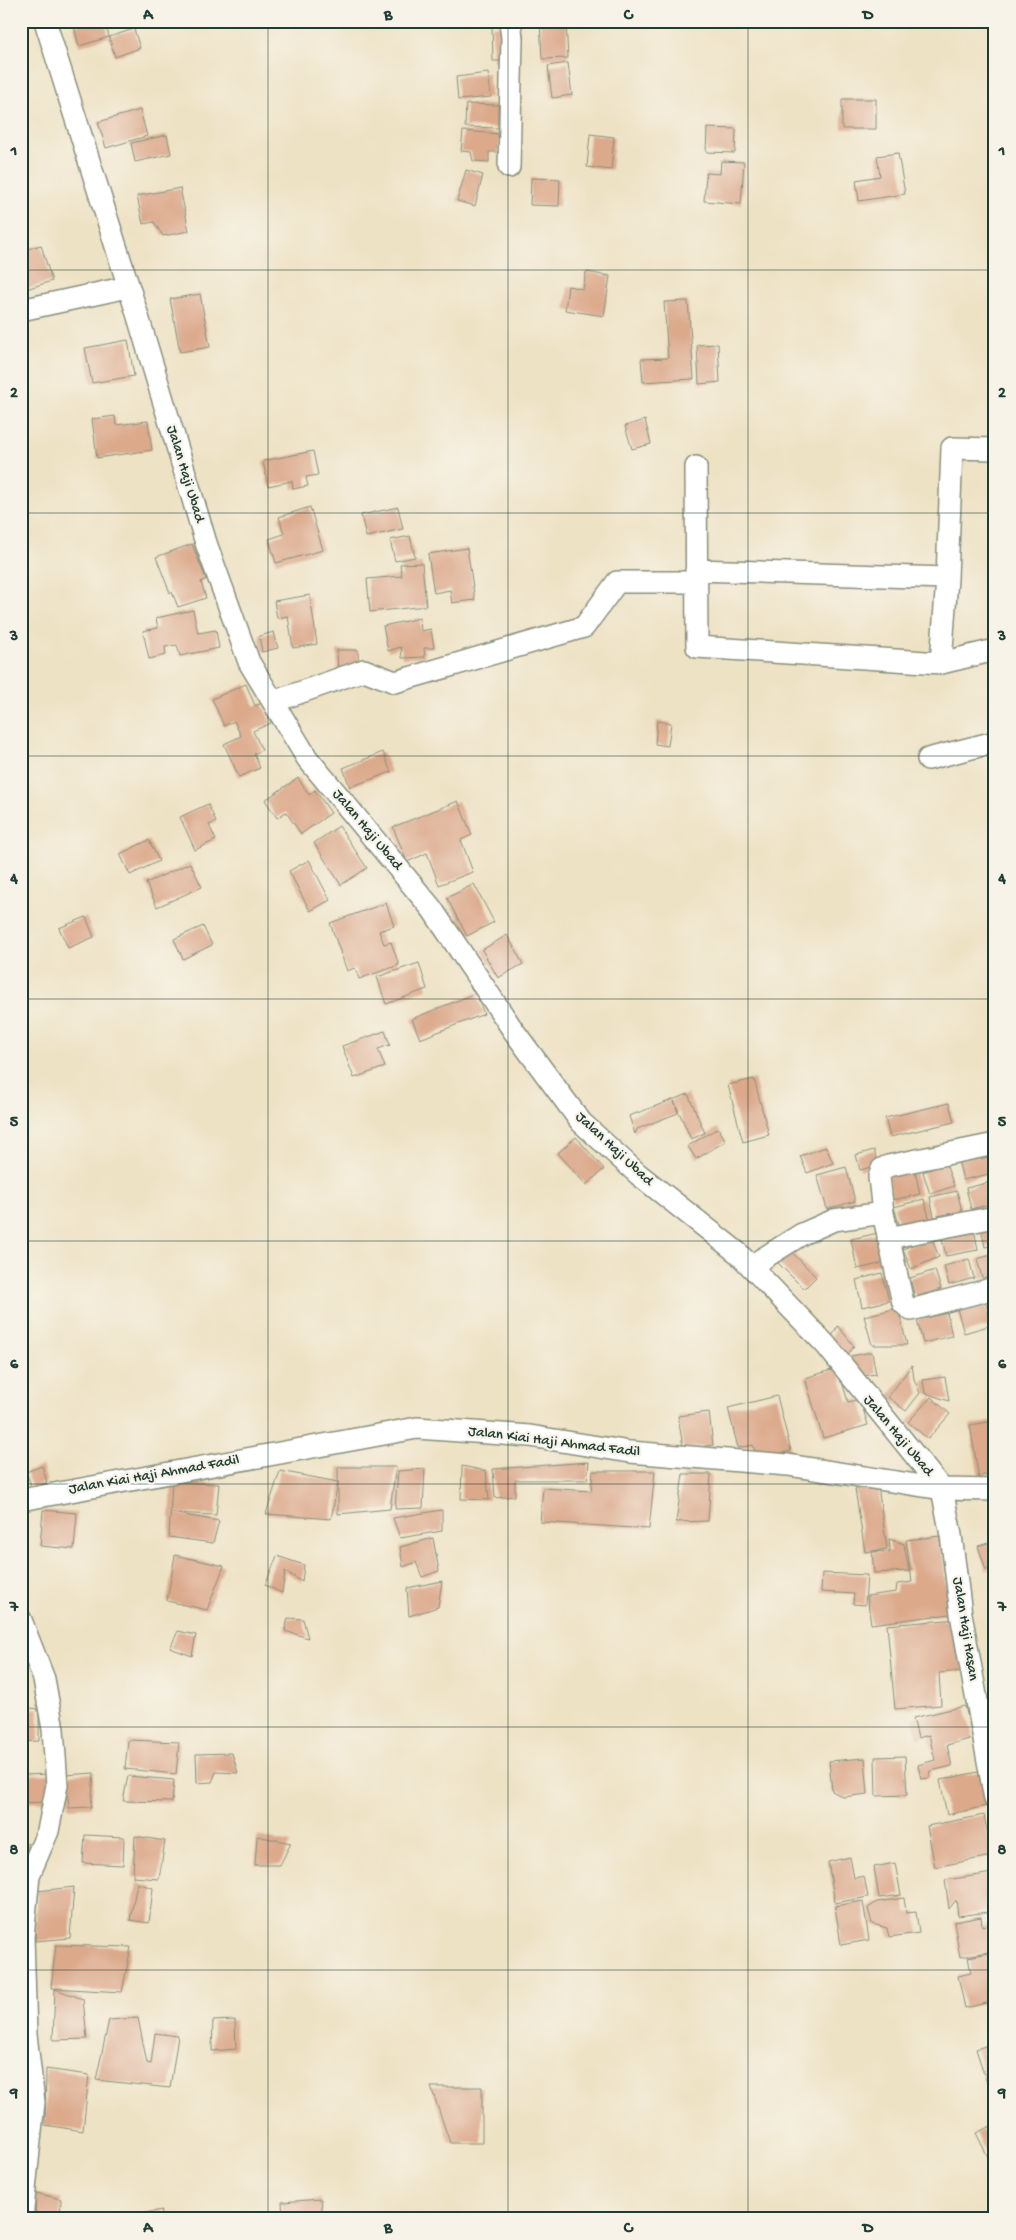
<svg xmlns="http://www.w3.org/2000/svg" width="1016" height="2240" font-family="'Gochi Hand',sans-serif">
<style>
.building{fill:#dca98b}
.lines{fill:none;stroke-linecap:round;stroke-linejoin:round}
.minor-casing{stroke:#86907c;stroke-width:24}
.minor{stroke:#fff;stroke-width:21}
.grid{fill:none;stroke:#1f3d34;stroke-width:1;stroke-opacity:0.55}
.labels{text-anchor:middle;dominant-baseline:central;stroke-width:4.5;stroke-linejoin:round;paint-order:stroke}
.street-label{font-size:15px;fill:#1f3d34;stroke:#f7f3e8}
.neatline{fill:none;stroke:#1f3d34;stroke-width:2}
.grid-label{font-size:16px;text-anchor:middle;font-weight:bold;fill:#1f3d34}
</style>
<rect width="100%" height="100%" fill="#f7f3e8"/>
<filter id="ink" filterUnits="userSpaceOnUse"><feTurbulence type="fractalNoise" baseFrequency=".02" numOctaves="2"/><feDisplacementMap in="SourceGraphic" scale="10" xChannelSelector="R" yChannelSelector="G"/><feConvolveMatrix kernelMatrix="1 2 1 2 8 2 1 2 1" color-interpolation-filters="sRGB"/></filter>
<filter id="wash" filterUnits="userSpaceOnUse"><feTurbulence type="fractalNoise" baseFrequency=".0096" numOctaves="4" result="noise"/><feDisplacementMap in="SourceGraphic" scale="20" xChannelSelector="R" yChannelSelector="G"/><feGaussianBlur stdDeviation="1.12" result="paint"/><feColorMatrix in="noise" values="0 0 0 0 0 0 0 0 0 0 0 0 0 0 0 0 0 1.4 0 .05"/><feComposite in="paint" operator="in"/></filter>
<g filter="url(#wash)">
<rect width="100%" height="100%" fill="#eee2c5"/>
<g id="blocks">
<path class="building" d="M92,21h13l4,16 -30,9 -5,-20z
M540,21h26l2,37 -26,1z
M492,26h26v35h-25z
M134,29l6,19 -25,9 -6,-20z
M568,63l4,32 -20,3 -4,-32z
M488,73l3,24 -33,3 -2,-23z
M842,99h34v30h-34z
M466,104l32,1v23l-33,-1z
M140,110l7,26 -41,12 -8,-26z
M707,128l29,1 -1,24 -29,-1z
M463,131l37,3 -1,18h-10v10l-16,-1 -2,-9 -10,-1z
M590,134l24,3 -3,33 -24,-3z
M167,135l4,19 -36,8 -4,-19z
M898,153l7,41 -46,7 -3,-21 24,-4 -3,-20z
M721,161l23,1 -3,42 -37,-3 2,-28 14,1z
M466,170l17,5 -8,31 -18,-5z
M531,178l29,1 -1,27 -29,-1z
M180,188l9,43 -26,5 -9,-14 -11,2 -6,-28z
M41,245l11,36 -29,9 -2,-39z
M586,272l24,4 -6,40 -39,-6 3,-24 15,3z
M200,294l10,53 -30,5 -10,-53z
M688,301l6,78 -51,3 -2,-23 27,-1 -4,-56z
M128,340l6,36 -42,7 -7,-35z
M718,344l2,38 -21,2 -2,-39z
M115,416l1,9 32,-4 4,29 -55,8 -5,-39z
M645,420l6,24 -19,5 -7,-23z
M313,451l5,24 -12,2 2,9 -15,3 -1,-8 -24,5 -5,-25z
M310,507l13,43 -47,13 -7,-24 15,-5 -5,-17z
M398,507l5,22 -37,8 -5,-22z
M410,536l5,21 -20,4 -5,-21z
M192,544l14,35 -5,3 5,16 -28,9 -6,-15 -2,1 -14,-36z
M467,548l8,52 -23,3 -2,-13 -16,3 -6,-39z
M422,563l4,43 -56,6 -3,-33 35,-3 -2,-12z
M310,595l7,49 -24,4 -5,-32 -11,2 -3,-17z
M193,610l5,23 18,-3 3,18 -39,8 -3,-11 -12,2 1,8 -17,4 -6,-28 15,-3 -2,-10z
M420,618l1,13 10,-2 3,19h-10l1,9 -23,1 -1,-11 -13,4 -5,-25z
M274,632l4,16 -16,4 -3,-16z
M337,650h21l1,31 -21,1z
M246,684l9,22 7,-3 9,20 -18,8 9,19 -8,4 6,14 -21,9 -15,-33 17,-8 -7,-15 -10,5 -12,-27z
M657,721l14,2 -3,23 -13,-2z
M383,752l8,20 -41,15 -7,-19z
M298,778l11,17 6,-5 16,23 -30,21 -15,-22 -9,6 -12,-18z
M458,801l14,34 -11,5 12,32 -34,13 -12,-32 -20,9 -14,-35z
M208,804l8,18 -7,3 7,15 -21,10 -15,-33z
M339,826l28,42 -26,17 -27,-42z
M149,840l10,21 -29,14 -10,-21z
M309,860l21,40 -20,11 -21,-40z
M190,863l12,24 -45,20 -11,-24z
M474,884l20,38 -27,14 -20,-38z
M386,903l8,23 -15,5 5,13 7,-2 8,23 -40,14 -4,-11 -8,3 -17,-48z
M86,917l8,20 -26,11 -9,-20z
M203,926l9,19 -29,14 -9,-20z
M507,935l16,29 -25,14 -16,-28z
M419,963l8,26 -41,15 -9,-27z
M476,993l8,21 -64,25 -8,-20z
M385,1031l5,14 -12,4 7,18 -31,11 -12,-32z
M754,1079l15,56 -26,7 -15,-57z
M688,1094l17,39 -14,6 -17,-38 4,12 -41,16 -2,5 -6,-18z
M949,1103l5,19 -64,15 -5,-19z
M718,1128l8,13 -30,18 -8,-13z
M576,1137l28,32 -18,16 -28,-32z
M826,1147l7,16 -26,10 -7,-17z
M874,1150l4,15 -18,5 -4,-15z
M989,1152l5,21 -31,7 -5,-20z
M946,1164l8,22 -24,8 -7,-22z
M846,1167l9,34 -28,8 -10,-34z
M915,1171l5,23 -27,6 -5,-24z
M995,1181v22l-24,6 -5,-21z
M957,1191l5,20 -28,6 -4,-20z
M924,1199l6,22 -30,7 -6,-21z
M995,1226v19l-10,2 -4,-19z
M974,1229l4,21 -32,6 -5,-21z
M878,1233l6,30 -27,6 -6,-30z
M931,1237l8,20 -28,12 -8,-20z
M790,1250l26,27 -12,12 -27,-27z
M995,1254v21l-13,3 -5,-19z
M969,1259l5,19 -25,7 -5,-19z
M935,1270l6,19 -26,8 -5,-19z
M882,1273l7,28 -27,6 -6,-27z
M985,1300l7,25 -28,8 -7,-24z
M898,1308l9,37h-35l-8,-29z
M947,1313l5,23 -29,7 -6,-23z
M838,1326l16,20 -11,15 -15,-18z
M872,1352l4,22 -21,3 -4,-21z
M912,1365l2,14 6,14 -14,18 -18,-14z
M838,1368l10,34 12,-3 8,26 -45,13 -18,-60z
M945,1377l4,24 -24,-8 -2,-13z
M777,1396l14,55 -34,8 -4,-14 -15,3 -10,-40z
M931,1397l19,17 -22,25 -20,-17z
M709,1412l4,33 -28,4 -1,4 -6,-37z
M995,1421v53l-12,1 -4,4 -9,-54z
M589,1462l-2,18h-72v16l-20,2 -2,-29z
M42,1466l5,16 -15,6 -6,-16z
M462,1466l24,5 3,29 -28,-1z
M338,1467h58l-6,42 -52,5z
M425,1469l-2,39 -28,1 3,-38z
M280,1471l58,11 -7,37 -65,-5z
M593,1471h62l-6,58 -109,-7 3,-34 48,3z
M683,1474h28l-3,47 -32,1z
M172,1482l47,2 -3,31 -44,-2 47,8 -6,22 -44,-6z
M878,1486l9,63 -22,3 -10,-63z
M43,1510l34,3 -3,36 -34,-3z
M442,1510v21l-42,7 -7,-20z
M940,1536l10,78 -79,10 -4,-28 29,-4 1,-8 15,-2 -6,-42z
M433,1538l6,33 -17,6 -6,-15 -13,5 -3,-20z
M889,1539l15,5 5,27 -35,2 -2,-21 18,-1z
M995,1541v26l-9,3 -8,-24z
M175,1555l49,11 -17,44 -40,-9z
M277,1556l27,9 -2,17 -17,-11 -3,22 -17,-8z
M822,1573l45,2 -2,30 -12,-1 1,-10 -33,-2z
M442,1581l-4,26 -29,9 -2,-28z
M288,1618l15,1 5,19 -23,-7z
M959,1619l4,52 -24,2 2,32 -46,4 -8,-84z
M178,1631l18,4 -4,21 -22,-8z
M965,1706l8,32 -26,7 5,21 -21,5 -2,7 -8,1 -3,-14 17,-5 -6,-25 -11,3 -5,-20z
M21,1707l18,2v32l-18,1z
M128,1740l51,2 -3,32 -51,-5z
M232,1753l6,20 -22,-1 -4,10 -15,1 -1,-29z
M905,1756l2,39 -31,1 -1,-39z
M865,1758l3,36 -25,3 -11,-6 -3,-30z
M983,1771l7,34 -43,10 -7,-35z
M94,1773l-3,34 -22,1 -3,-33z
M53,1774l-6,28 -26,1v-28z
M128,1776l46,4 -2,22 -49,-1z
M984,1815l8,41 -57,11 -8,-41z
M85,1835l39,2 -1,28 -40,-2z
M135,1836l30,5 -6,38 -26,-2z
M257,1836l34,7 -11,22h-25z
M21,1843l15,2 -15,38z
M850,1857l4,21 10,-2 4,21 -33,6 -7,-41z
M895,1863l6,32 -22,3 -5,-31z
M993,1873l2,38 -37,5 -2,-16 -7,9 -4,-29z
M137,1883l16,5 -4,35 -19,-3z
M74,1887l-4,51 -35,3 2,-50z
M904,1898l2,15 10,-1 3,21 -30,4 -2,-9 -15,-4 -4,-16 9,-6z
M863,1901l6,39 -28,5 -6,-39z
M981,1917l1,9 13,-2v27l-35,6 -6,-35z
M56,1945l75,2 -9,45 -71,-4z
M995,1952v49l-30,7 -7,-32 13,-3 -3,-16z
M55,1989l28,10 4,40 -34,1z
M138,2018l9,45 4,1 4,-31 23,3 -8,52 -74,-8 13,-60z
M235,2020l1,29 -24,2 1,-30z
M995,2043v37l-8,3 -11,-34z
M46,2069l43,6 -6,56 -38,-6z
M431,2087h51v56h-32z
M995,2124v47l-19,-38z
M36,2193l25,6 -1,20h-25z
M321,2199l2,20h-40l-1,-17z
M162,2210l-1,9h-27l1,-4z"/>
</g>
</g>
<g filter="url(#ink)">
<use href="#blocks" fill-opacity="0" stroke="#86907c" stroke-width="1"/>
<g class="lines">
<g class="minor-casing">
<path id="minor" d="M45,21l91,289 70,233 43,119 58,96 125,151 81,121 68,92 57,52 100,79 88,92 116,144 9,46 10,79 34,185
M509,167l3,-129 -2,-17
M21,310l107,-23
M696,467l1,180 244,16 54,-13
M696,570l251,8
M941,663l6,-85 5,-130 43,1
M273,702l91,-32 31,12 189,-55 33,-45h79
M928,759l67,-17
M995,1144l-107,22 -6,3 -3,8 4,36 20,90 8,7 84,-22
M888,1238l107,-21
M751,1266l51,-32 32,-14 49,-7
M21,1500l396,-72 113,8 100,16 158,13 154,24 53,1
M21,1620l23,59 9,50 4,56 -9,46 -19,44 -6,62 3,98 8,67 -12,117"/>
</g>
<use href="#minor" class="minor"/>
</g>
</g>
<path class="grid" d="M268,21v2198M508,21v2198M748,21v2198M21,270h974M21,513h974M21,756h974M21,999h974M21,1241h974M21,1484h974M21,1727h974M21,1970h974"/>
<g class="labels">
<g class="street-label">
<text transform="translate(185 474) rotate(73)">Jalan Haji Ubad</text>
<text transform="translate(367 830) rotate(50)">Jalan Haji Ubad</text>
<text transform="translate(614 1149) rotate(43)">Jalan Haji Ubad</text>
<text transform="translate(898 1436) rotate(50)">Jalan Haji Ubad</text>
<text transform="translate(554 1442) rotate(7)">Jalan Kiai Haji Ahmad Fadil</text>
<text transform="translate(154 1475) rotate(-10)">Jalan Kiai Haji Ahmad Fadil</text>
<text transform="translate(965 1629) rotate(81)">Jalan Haji Hasan</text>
</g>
</g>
<rect width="1016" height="2240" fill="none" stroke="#f7f3e8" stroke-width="55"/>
<rect x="28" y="28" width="960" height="2184" class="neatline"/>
<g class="grid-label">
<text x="148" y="19">A</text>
<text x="388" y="19">B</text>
<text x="628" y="19">C</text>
<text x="868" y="19">D</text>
<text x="14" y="155">1</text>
<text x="1002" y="155">1</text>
<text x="14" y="397">2</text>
<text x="1002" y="397">2</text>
<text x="14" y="640">3</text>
<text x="1002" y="640">3</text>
<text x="14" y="883">4</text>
<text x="1002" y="883">4</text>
<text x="14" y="1126">5</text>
<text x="1002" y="1126">5</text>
<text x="14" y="1368">6</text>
<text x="1002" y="1368">6</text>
<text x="14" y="1611">7</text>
<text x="1002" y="1611">7</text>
<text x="14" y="1854">8</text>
<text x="1002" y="1854">8</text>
<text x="14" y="2097">9</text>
<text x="1002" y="2097">9</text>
<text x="148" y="2232">A</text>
<text x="388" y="2232">B</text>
<text x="628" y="2232">C</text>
<text x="868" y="2232">D</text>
</g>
</svg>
